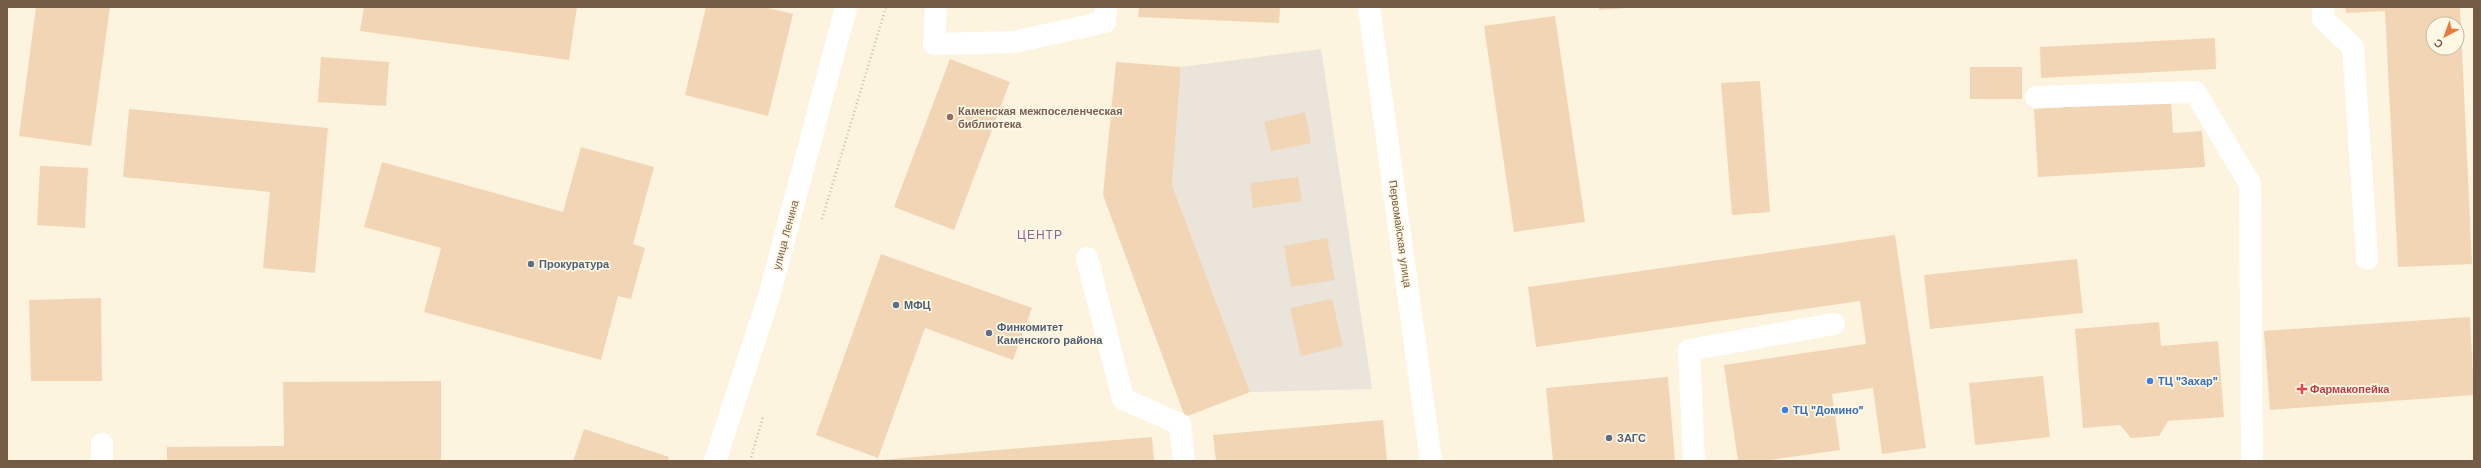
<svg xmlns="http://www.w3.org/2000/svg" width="2481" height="468" font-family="'Work Sans',sans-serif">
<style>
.industrial{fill:#eae4db}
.building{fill:#f2d5b5;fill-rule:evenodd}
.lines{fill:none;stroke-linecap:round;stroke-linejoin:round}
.path{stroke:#d6b999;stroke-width:2.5;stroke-dasharray:1 3;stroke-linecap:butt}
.minor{stroke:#fff;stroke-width:22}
.education-dot{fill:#8d6e63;stroke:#fff8e5;stroke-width:1.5}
.service-dot{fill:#5c6f8a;stroke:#fff8e5;stroke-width:1.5}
.shop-dot{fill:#3f7fe0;stroke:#fff8e5;stroke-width:1.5}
.health-dot{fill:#e0444e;stroke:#fff8e5;stroke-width:1.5}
.labels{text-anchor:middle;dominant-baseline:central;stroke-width:3.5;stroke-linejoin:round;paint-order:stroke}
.education-label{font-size:11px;font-weight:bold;fill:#785e54;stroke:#fff8e5;text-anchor:start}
.street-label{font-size:11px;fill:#735b46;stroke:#fff8e5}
.service-label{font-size:11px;font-weight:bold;fill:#4e5e75;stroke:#fff8e5;text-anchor:start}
.shop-label{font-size:11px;font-weight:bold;fill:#366cbe;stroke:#fff8e5;text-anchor:start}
.health-label{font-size:11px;font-weight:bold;fill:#be3a42;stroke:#fff8e5;text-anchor:start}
.neighbourhood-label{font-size:12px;letter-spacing:1px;fill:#8b6196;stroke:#fff8e5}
</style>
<rect width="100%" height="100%" fill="#fcf4de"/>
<path class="industrial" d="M1321,49l51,340 -122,3 -78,-207 9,-118z"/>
<path class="building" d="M36,7h74l-19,139 -72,-10z
M364,7h213l-8,53 -209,-29z
M706,7h58l29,7 -25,102 -83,-21z
M1139,7h141l-1,16 -141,-6z
M1599,7h29v1l-29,2z
M2345,7h115l12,257 -74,3 -13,-256 -39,2zM2433,24h24v24h-24z
M1555,16l30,206 -71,10 -30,-206z
M2215,38l1,31 -175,9 -1,-31z
M321,57l68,5 -3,44 -68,-4z
M950,59l60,23 -56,148 -60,-23z
M1116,62l65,5 -9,118 78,207 -65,25 -82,-222z
M1970,67h52v32h-52z
M1760,81l10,131 -38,3 -11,-132z
M2171,101l2,32 29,-2 3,36 -167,10 -4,-68z
M129,109l199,19 -13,145 -52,-5 7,-76 -147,-15z
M1305,112l6,31 -40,8 -7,-29z
M581,147l73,20 -21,77 12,4 -14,51 -13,-3 -17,64 -177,-48 17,-64 -77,-21 18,-65 181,50z
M40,166l48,2 -3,60 -48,-3z
M1298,177l4,24 -49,7 -3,-25z
M1895,235l31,213 -44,6 -9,-66 -41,6 8,56 -77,11h-25l-14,-96 142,-21 -6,-43 -324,46 -8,-60z
M1327,238l8,42 -44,7 -7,-41z
M881,254l151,54 -19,52 -88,-32 -47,130 -62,-23z
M2077,259l6,54 -153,16 -6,-54z
M101,298l1,83h-71l-2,-81z
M1332,299l11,47 -42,10 -11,-48z
M2470,317l4,78 -204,15 -6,-79z
M2159,322l2,24 57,-5 6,76 -56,4 -9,15 -28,2 -11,-13 -37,3 -8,-99z
M2043,376l7,61 -75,8 -6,-62z
M1668,377l7,83 -122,1 -7,-73z
M441,381v80h-274v-14l117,-1 -1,-64z
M1383,420l4,41h-171l-3,-26z
M584,429l85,28 -1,4h-95z
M1152,437l2,24h-273v-1z"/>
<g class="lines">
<path class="path" d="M822,219l64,-212
M750,461l13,-44"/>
<path class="minor" d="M936,7l-2,37 80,-2 91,-20 1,-15
M1369,7l62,454
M2323,7v12l30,28 14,212
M2036,97l159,-5 55,92 2,277
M1087,258l36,141 57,25 4,37
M102,444v17
M715,461l55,-168 76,-286
M1694,461l-5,-111 145,-26"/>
</g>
<circle class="education-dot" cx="950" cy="117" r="4"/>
<g class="service-dot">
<circle cx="531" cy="264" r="4"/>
<circle cx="896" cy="305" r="4"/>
<circle cx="989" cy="333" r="4"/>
<circle cx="1609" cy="438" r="4"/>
</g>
<g class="shop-dot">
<circle cx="2150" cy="381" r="4"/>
<circle cx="1785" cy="410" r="4"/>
</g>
<path class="health-dot" d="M2300 383h4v4h4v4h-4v4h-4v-4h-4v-4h4z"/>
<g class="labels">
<g class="education-label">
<text x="958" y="111">Каменская межпоселенческая<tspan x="958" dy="13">библиотека</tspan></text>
</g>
<g class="street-label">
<text transform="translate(1400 234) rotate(82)">Первомайская улица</text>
<text transform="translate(786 235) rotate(-75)">улица Ленина</text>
</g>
<g class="service-label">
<text x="539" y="264">Прокуратура</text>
<text x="904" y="305">МФЦ</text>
<text x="997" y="327">Финкомитет<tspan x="997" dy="13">Каменского района</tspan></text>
<text x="1617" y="438">ЗАГС</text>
</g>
<g class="shop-label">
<text x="2158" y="381">ТЦ "Захар"</text>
<text x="1793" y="410">ТЦ "Домино"</text>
</g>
<g class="health-label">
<text x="2310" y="389">Фармакопейка</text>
</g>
<g class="neighbourhood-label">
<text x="1040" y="235">ЦЕНТР</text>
</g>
</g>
<rect width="2481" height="468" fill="none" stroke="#735b46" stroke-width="16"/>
<g transform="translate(2445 36) rotate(221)"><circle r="19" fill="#fff8e5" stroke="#c7b9a5"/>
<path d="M0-3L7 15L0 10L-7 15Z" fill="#ea7b40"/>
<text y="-6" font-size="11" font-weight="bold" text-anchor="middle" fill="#735b46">С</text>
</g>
</svg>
